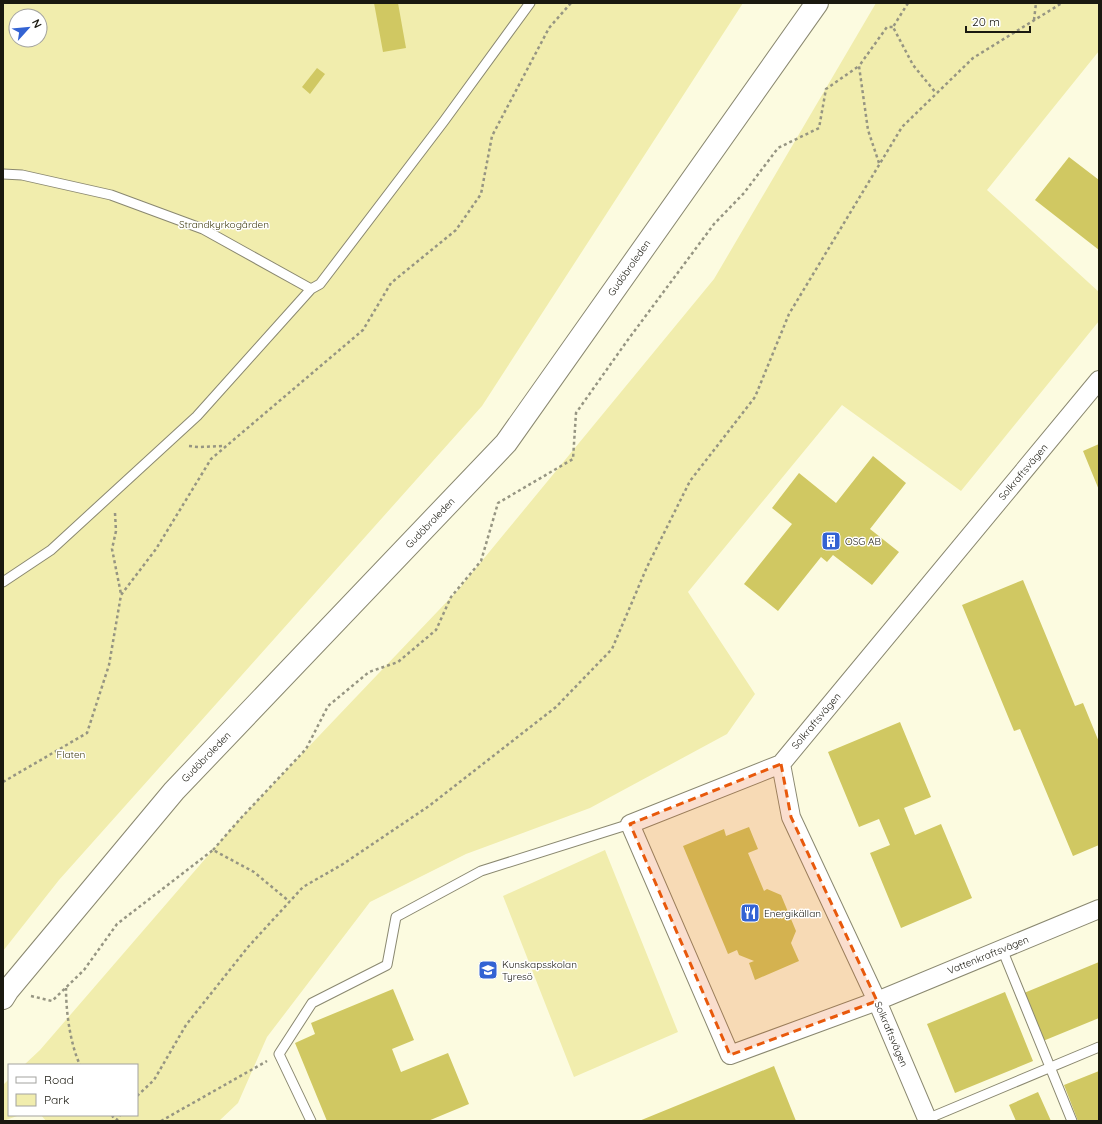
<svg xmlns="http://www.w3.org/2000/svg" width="1102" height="1124" font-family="Quicksand,sans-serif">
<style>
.green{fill:#f1edad;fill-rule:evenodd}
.building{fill:#d0c862}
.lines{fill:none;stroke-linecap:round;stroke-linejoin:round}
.lane-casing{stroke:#8a8870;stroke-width:11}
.street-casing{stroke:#8a8870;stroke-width:20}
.secondary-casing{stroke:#8a8870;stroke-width:24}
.path{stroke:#969582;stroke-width:2.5;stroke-dasharray:3 3;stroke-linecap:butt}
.lane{stroke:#fff;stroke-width:9}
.street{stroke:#fff;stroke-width:18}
.secondary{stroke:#fff;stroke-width:22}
.marked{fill:#e8590c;fill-opacity:0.2;stroke:#e8590c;stroke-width:3;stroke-dasharray:8 5;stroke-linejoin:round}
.labels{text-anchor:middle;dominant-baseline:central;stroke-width:3;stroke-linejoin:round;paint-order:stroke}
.park-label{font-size:10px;fill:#423e13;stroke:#fff}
.street-label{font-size:10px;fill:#1a1910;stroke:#fff}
.poi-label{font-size:10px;fill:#1a1910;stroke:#fff;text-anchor:start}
</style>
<rect width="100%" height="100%" fill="#fcfbe0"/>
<path class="green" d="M3,3h740l-261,403 -423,474 -56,71zM16,16h24v24h-24z
M876,3h223v48l-112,139 112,102v29l-138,170 -119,-86 -154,187 67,102 -28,40 -137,74 -124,46 -96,48 -103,135 -29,66 -19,18h-173l-5,-6h96v-50h-113l16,-15 197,-228 221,-232 256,-311z
M605,850l73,182 -104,45 -71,-181z
M9,1079v36h11l-17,6v-36z"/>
<path class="building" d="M374,3h24l8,45 -23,4z
M317,68l8,6 -15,20 -8,-7z
M1069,157l30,23v70l-64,-50z
M1099,444v46l-16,-39z
M873,456l33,27 -36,46 29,23 -27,33 -39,-30 -6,7 -6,-5 -43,54 -34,-27 48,-60 -20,-16 27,-35 37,30z
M1023,580l52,126 8,-3 16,39v103l-26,11 -53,-127 -6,2 -52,-126z
M900,722l31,75 -27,11 11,27 26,-11 31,74 -71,30 -31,-75 20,-8 -11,-26 -20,8 -31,-75z
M749,827l9,22 -10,4 16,38 3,-2 14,6 15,36 -5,12 8,18 -44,19 -6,-17 5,-2 -15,-6 -2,-5 -9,4 -45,-108 41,-17 2,7z
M1099,962v56l-56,23 -19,-48z
M393,989l21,51 -22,9 9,23 47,-19 21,51 -41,17h-101l-32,-78 20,-9 -4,-11z
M1005,992l28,69 -78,32 -28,-69z
M774,1066l22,55h-157z
M1099,1071v50h-21l-14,-36z
M1038,1092l13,29h-35l-7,-16z"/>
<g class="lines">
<g class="lane-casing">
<path id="lane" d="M3,174l19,1 89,20 92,34 108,60
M3,582l48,-32 146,-134 114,-127 9,-5 124,-163 86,-118
M1002,949l70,172
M927,1119l172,-72
M311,1121l-32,-67 33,-51 75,-38 9,-48 85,-46 149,-47"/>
</g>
<g class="street-casing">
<path id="street" d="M781,764l-151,60 100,231 147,-54 222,-92
M928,1121l-51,-120 -86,-184 -10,-53 318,-384"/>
</g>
<g class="secondary-casing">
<path id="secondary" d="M3,998l5,-8 166,-199 332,-348 311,-440"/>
</g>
<path class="path" d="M908,3l-15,24 20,38 23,28
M1034,20l2,-17
M879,163l-11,-33 -9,-64 28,-39h6
M189,446l9,1 27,-1
M115,513l1,18 -4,18 9,45
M3,782l84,-49 22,-68 12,-70 35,-46 55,-90 152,-129 28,-47 65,-53 25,-36 11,-58 57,-108 22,-25
M213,850l28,-32 65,-69 22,-43 41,-34 29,-10 38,-32 15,-33 30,-36 17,-58 75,-44 3,-46 51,-72 87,-117 30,-31 34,-45 41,-20 7,-39 33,-23
M66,988c0,24 4,55 14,77
M31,996l21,5 32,-31 33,-46 96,-74 41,22 36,30
M137,1096l17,-16 32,-55 62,-78 55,-60 40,-23 86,-58 127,-99 56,-58 35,-82 43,-86 65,-84 34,-83 113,-187 71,-69 89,-55
M112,1115l3,6
M116,1121l4,-6
M161,1121l106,-60"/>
<use href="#lane" class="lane"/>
<use href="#street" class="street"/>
<use href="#secondary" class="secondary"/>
</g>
<path class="marked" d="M781,764l10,53 86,184 -147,54 -100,-231z"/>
<defs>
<g id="building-square" transform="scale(1)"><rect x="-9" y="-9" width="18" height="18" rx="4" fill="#3363d3" stroke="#fff"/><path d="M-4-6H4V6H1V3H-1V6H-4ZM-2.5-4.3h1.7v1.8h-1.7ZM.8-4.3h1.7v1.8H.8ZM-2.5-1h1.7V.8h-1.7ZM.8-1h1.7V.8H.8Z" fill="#fff"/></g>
<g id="restaurant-square" transform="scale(1)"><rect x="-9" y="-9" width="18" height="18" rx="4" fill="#3363d3" stroke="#fff"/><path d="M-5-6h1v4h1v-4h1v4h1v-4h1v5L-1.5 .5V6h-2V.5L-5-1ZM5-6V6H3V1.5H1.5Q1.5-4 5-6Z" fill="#fff"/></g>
<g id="school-square" transform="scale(1)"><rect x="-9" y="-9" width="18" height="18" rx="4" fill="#3363d3" stroke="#fff"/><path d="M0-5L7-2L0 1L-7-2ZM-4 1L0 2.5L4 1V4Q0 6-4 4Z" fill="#fff"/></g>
</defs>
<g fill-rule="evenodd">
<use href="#building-square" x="831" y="541"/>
<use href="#restaurant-square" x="750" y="913"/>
<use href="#school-square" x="488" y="970"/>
</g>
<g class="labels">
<g class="park-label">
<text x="224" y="224">Strandkyrkogården</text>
<text x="71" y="754">Flaten</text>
</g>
<g class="street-label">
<text transform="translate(629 268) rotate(-55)">Gudöbroleden</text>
<text transform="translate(1023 472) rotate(-50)">Solkraftsvägen</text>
<text transform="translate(430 523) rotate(-46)">Gudöbroleden</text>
<text transform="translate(816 721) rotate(-50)">Solkraftsvägen</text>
<text transform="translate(206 757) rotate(-46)">Gudöbroleden</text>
<text transform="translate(988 955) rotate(-22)">Vattenkraftsvägen</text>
<text transform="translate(891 1034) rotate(67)">Solkraftsvägen</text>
</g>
<g class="poi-label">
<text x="845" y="541">OSG AB</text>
<text x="764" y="913">Energikällan</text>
<text x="502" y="964">Kunskapsskolan<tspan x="502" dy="12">Tyresö</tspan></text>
</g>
</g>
<rect width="1102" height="1124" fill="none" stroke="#1a1910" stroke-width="8"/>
<rect x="8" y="1064" width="130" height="52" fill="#ffffff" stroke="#a3a39f"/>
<rect x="16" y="1077" width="20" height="6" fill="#ffffff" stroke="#a3a39f"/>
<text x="44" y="1084" font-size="12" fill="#1a1910">Road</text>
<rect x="16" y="1094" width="20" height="12" fill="#f1edad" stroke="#a3a39f"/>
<text x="44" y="1104" font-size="12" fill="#1a1910">Park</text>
<g transform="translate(28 28) rotate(63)"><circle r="19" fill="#ffffff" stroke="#a3a39f"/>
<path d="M0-3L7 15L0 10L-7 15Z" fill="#3363d3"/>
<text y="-6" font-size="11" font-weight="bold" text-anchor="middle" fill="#1a1910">N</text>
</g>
<path d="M966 26v6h64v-6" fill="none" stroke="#1a1910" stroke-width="2"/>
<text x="972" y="26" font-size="12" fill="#1a1910" stroke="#ffffff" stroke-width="3" paint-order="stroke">20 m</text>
</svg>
